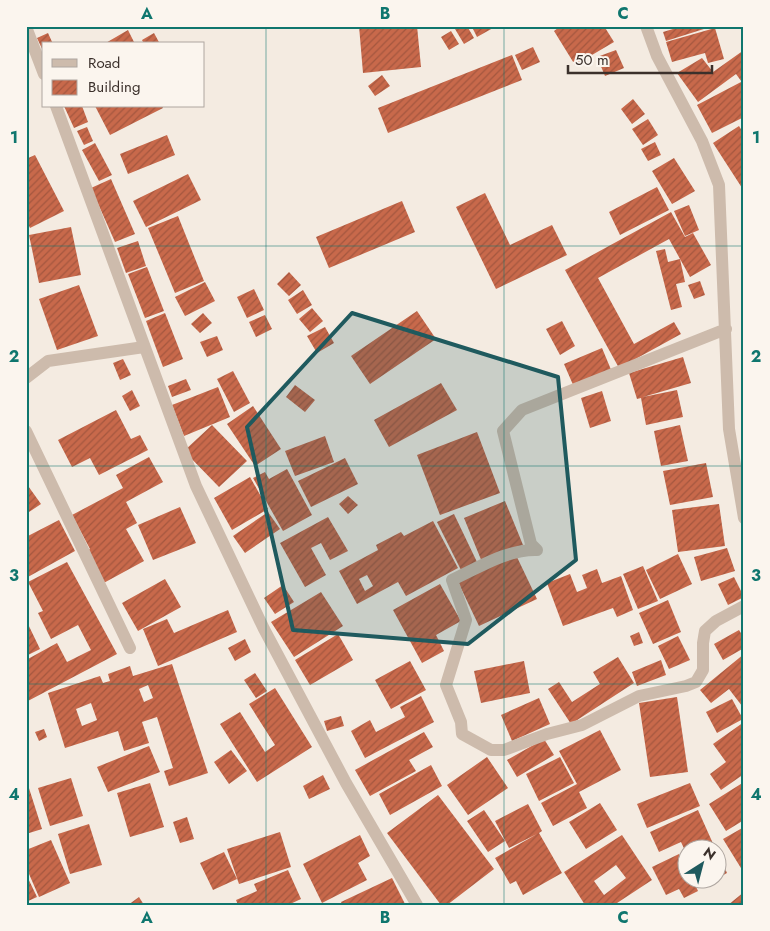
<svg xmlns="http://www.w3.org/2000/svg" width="770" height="931" font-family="Jost,sans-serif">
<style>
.building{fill:url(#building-hatch);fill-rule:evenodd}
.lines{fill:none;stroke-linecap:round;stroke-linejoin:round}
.street{stroke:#cdbbac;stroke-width:12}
.marked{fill:#1f5a5e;fill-opacity:0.2;stroke:#1f5a5e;stroke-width:4;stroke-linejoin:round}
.grid{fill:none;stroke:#0f766e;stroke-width:1;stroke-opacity:0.55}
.neatline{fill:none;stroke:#0f766e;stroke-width:2}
.grid-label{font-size:16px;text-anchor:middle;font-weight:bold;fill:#0f766e}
</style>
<defs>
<pattern id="building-hatch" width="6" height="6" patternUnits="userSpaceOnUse" patternTransform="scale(1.25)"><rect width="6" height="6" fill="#c8694b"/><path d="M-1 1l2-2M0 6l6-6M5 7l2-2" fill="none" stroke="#a4573f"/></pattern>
</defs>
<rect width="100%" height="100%" fill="#f4ebe1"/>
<path class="building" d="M359,26h58l4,41 -58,6z
M460,26h7l7,12 -10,6 -9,-15z
M479,26h13l1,2 -16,9 -4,-8z
M561,26h43l10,16 -39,23 -21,-34z
M683,26h23l1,2 -41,13 -3,-9z
M715,28l9,31 -16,4 -3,-10 -33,9 -6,-20z
M128,30l7,14h-31z
M451,31l8,13 -10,6 -8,-13z
M48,33l5,11h-9v9l-7,-15z
M154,33l6,11h-16l-2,-4z
M533,47l7,15 -18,8 -7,-15z
M616,50l8,18 -19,8 -8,-19z
M744,50v35l-8,-11 -38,28 -21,-29 25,-15 11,14z
M512,55l10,25 -134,53 -10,-25z
M382,75l8,11 -15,10 -7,-10z
M741,82l3,6v29l-32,16 -15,-28z
M633,99l12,15 -13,10 -11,-15z
M64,106h18l6,16 -14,6z
M95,106h67l1,2 -53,27z
M648,119l10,16 -15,10 -11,-16z
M739,126l5,8v57l-31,-48z
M87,127l6,14 -9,4 -7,-14z
M167,135l8,20 -47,19 -8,-20z
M655,142l6,13 -13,6 -7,-12z
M95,143l17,32 -13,6 -17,-31z
M35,155l29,56 -34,17 -4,-8v-61z
M674,158l21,33 -23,13 -20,-33z
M188,174l13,26 -55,27 -13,-26z
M111,179l24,55 -20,8 -24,-54z
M657,187l12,23 -49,25 -11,-23z
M485,193l25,52 42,-20 15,30 -71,34 -40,-82z
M402,201l13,31 -86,36 -13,-31z
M689,205l10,25 -14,6 -11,-25z
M671,212l14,25 8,-4 18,32 -21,12 -21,-38 -71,39 36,66 40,-22 7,12 -62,34 -54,-98z
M178,216l26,65 -29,12 -27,-65z
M71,227l10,48 -42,8 -10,-48z
M138,241l8,25 -20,7 -9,-25z
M665,249l3,13 12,-3 5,23 -9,2 6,23 -11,3 -15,-59z
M147,267l17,44 -19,7 -17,-44z
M289,272l12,13 -12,11 -12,-12z
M700,281l5,14 -11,4 -6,-14z
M205,282l10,19 -30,15 -10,-19z
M79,285l19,51 -41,14 -18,-51z
M254,289l10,21 -17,8 -10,-21z
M303,290l9,15 -15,9 -9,-14z
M312,308l11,13 -13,11 -11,-13z
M417,311l19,28 -66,45 -19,-28z
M165,313l18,46 -20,8 -17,-46z
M203,313l9,10 -12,10 -9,-9z
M265,315l7,14 -16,8 -7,-15z
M562,321l13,25 -15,9 -14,-26z
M325,327l9,16 -17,10 -10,-17z
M217,336l6,14 -16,7 -7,-15z
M602,348l10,24 -38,15 -10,-23z
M683,357l8,26 -48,14 34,-7 6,27 -37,8 -5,-27 -4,1 -8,-26z
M123,359l8,16 -11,5 -7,-17z
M233,371l17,32 -16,9 -17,-33z
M186,379l5,11 -19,7 -4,-11z
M441,383l16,27 -68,37 -15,-27z
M295,385l20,15 -10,12 -19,-15z
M218,387l12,30 -46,19 -12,-31z
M132,390l8,16 -10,5 -8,-15z
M602,391l9,30 -21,7 -9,-30z
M253,406l28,43 -26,17 -28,-42z
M116,410l15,29 9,-4 8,15 -49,25 -9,-17 -18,9 -14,-27z
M212,425l35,36 -28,26 -35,-36z
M680,425l8,36 -27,5 -7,-35z
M477,432l23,61 -60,22 -23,-60z
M325,436l9,26 -39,14 -10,-25z
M149,457l14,25 -37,20 11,21 -11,6 18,32 -44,24 -18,-31 8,-5 -18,-34 51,-27 -7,-13z
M345,458l13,26 -47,23 -13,-26z
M706,463l7,34 -43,8 -7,-34z
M287,469l25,46 -29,16 -30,-53 12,-6 4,7z
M250,477l18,32 -36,21 -18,-32z
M26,483l15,21 -15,10z
M348,496l10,9 -10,9 -9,-10z
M505,501l18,44 -41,17 -18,-44z
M719,504l6,42 -47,6 -6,-42z
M180,507l16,36 -43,17 -15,-35z
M268,512l12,17 -35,24 -12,-17z
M454,514l23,48 -16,8 -24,-48z
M328,517l20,34 -18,9 -9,-17 -10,5 15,27 -21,12 -25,-44z
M59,520l16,31 -49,27v-41z
M433,521l25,47 -52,28 -8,-14 -41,22 -18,-33 39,-21 -2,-5 25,-13 3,4zM367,575l6,11 -8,5 -6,-12z
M727,548l8,23 -34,10 -7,-24z
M678,554l14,30 -32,15 -14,-29z
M516,555l21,44 -58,27 -21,-44z
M67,562l50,92 -91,48v-42l31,-17 10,19 24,-12 -13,-25 -27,14 -13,-26 5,-2 -15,-29z
M643,566l15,35 -20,8 -15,-35z
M597,569l5,14 19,-7 12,34 -16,7 -4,-9 -50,18 -16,-43 23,-9 7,18 10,-4 -5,-13z
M734,577l10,20 -16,8 -10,-21z
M165,579l16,28 -43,24 -16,-28z
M440,584l21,37 -25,14 8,16 -22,12 -29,-53z
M283,585l11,17 -19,12 -11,-16z
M321,592l22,34 -49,31 -23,-35z
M668,600l13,32 -28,12 -14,-31z
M228,610l9,22 -79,34 -15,-37 24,-10 7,14z
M26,620l14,29 -14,7z
M739,630l5,8v10l-21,12 -9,-16z
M639,632l4,11 -9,3 -4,-10z
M338,634l15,26 -43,25 -15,-25z
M678,636l12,24 -21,9 -11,-23z
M245,639l6,13 -16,9 -7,-13z
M744,654v50l-2,2 -13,-17 -18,14 -11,-13z
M618,657l16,26 -63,41 -23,-35 11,-7 13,20 28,-18 -7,-12z
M661,660l5,15 -29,11 -5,-14z
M410,661l16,29 -35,19 -16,-29z
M524,661l6,32 -49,10 -7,-32z
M172,664l36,109 -39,13 -5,-15 9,-3 -16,-51 -15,5 7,21 -25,8 -6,-20 -53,17 -17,-55 52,-17 3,7 7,-2 -2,-7 22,-8 3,10zM148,685l5,13 -9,4 -5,-13zM91,703l6,17 -15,6 -6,-17z
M255,673l12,18 -11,7 -12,-18z
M275,688l37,59 -55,35 -37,-58 20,-12 25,40 10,-7 -26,-41z
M421,696l13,26 -69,36 -14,-27 19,-11 6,12 29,-15 -5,-10z
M677,697l11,75 -38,5 -11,-74z
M539,698l11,26 -38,17 -11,-26z
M732,699l11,20 -26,14 -11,-21z
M341,716l3,10 -17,5 -3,-10z
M744,722v52l-23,16 -11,-16 16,-12 -13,-18z
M44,729l3,8 -8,4 -4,-9z
M600,730l21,40 -42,22 8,16 -34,18 -12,-23 36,-19 -18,-33z
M424,732l9,15 -24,13 7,11 -46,25 -15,-26z
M544,739l10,16 -37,22 -10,-17z
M149,746l11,26 -52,20 -11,-25z
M231,750l16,21 -18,13 -15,-22z
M487,757l21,31 -40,27 -21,-30z
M560,757l14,26 -35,18 -13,-27z
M431,765l11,21 -52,29 -11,-21z
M323,775l7,14 -21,10 -6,-13z
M71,778l12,38 -33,10 -12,-38z
M744,782v38l-18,11 -17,-27z
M150,783l14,44 -34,10 -13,-44z
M690,783l10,23 -53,22 -10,-24z
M28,785l14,44 -16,5v-48z
M438,795l56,74 -47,36h-6l-54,-72z
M600,803l17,27 -31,19 -17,-27z
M528,804l14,27 -3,2 23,40 -39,22 -7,-14 -6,3 -15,-26 42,-24 -28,14 -14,-27z
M484,810l21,31 -17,11 -21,-31z
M698,810l17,38h-27v9l-7,-15 -22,10 -9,-20z
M187,817l7,22 -14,4 -7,-21z
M89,824l13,41 -32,9 -12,-40z
M744,827v46l-21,-34z
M280,832l11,35 -52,17 -12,-35z
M360,835l10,21 -12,7 9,17 -45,23 -19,-39z
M622,835l30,45 -38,25h-29l-21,-33zM616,865l10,13 -22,17 -10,-14z
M51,840l19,43 -31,14 -13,-30v-17z
M224,852l13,27 -24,11 -13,-27z
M718,853l9,20 -9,5z
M679,854l9,16v8h4l6,13 -14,7 -5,-9 -13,6 -14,-28z
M288,870l13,29 -13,6h-50l-2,-5 21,-9 -3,-7z
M26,874l11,23 -11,5z
M392,878l13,26 -63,1 -1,-3z
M698,878h18l-15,7z
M744,892v13h-16z
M139,897l5,8h-16z"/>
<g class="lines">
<path class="street" d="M646,26l11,30 45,85 17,44 10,244 15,89
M26,27l18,47
M56,106l140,380 68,143 82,154 71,122
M26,378l22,-17 96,-14
M26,431l104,217
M537,550c-30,-1 -59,18 -85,30l14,40 -20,65 15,37 1,12 29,16h13l43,-16 35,-9 57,-29 47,-10 10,-4 7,-12v-27l2,-12 11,-10 28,-15
M537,550l-6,-6 -28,-113 19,-21 204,-81"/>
</g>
<path class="marked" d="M352,313l206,64 18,183 -108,84 -175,-14 -46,-203z"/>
<path class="grid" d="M266,26v879M504,26v879M26,246h718M26,466h718M26,684h718"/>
<rect width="770" height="931" fill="none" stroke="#fbf5ee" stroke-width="55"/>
<rect x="42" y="42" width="162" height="65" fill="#fbf5ee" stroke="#aea6a0"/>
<rect x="52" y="59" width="25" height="8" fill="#cdbbac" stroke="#aea6a0"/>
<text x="88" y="68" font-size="15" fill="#3b302b">Road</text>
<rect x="52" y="80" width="25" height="15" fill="url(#building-hatch)" stroke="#aea6a0"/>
<text x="88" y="92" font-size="15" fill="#3b302b">Building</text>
<g transform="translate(702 864) rotate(36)"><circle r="24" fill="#fbf5ee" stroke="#aea6a0"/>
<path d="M0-4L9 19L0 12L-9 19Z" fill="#1f5a5e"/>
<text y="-8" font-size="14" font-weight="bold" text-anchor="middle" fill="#3b302b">N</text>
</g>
<path d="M568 65v8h144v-8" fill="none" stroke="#3b302b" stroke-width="2.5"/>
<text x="575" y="65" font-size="15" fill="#3b302b" stroke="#fbf5ee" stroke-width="4" paint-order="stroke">50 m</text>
<rect x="28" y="28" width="714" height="876" class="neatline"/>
<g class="grid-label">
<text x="147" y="19">A</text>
<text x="385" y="19">B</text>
<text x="623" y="19">C</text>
<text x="14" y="143">1</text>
<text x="756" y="143">1</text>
<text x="14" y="362">2</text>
<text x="756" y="362">2</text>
<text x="14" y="581">3</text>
<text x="756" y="581">3</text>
<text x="14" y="800">4</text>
<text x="756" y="800">4</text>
<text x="147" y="923">A</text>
<text x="385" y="923">B</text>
<text x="623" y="923">C</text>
</g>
</svg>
